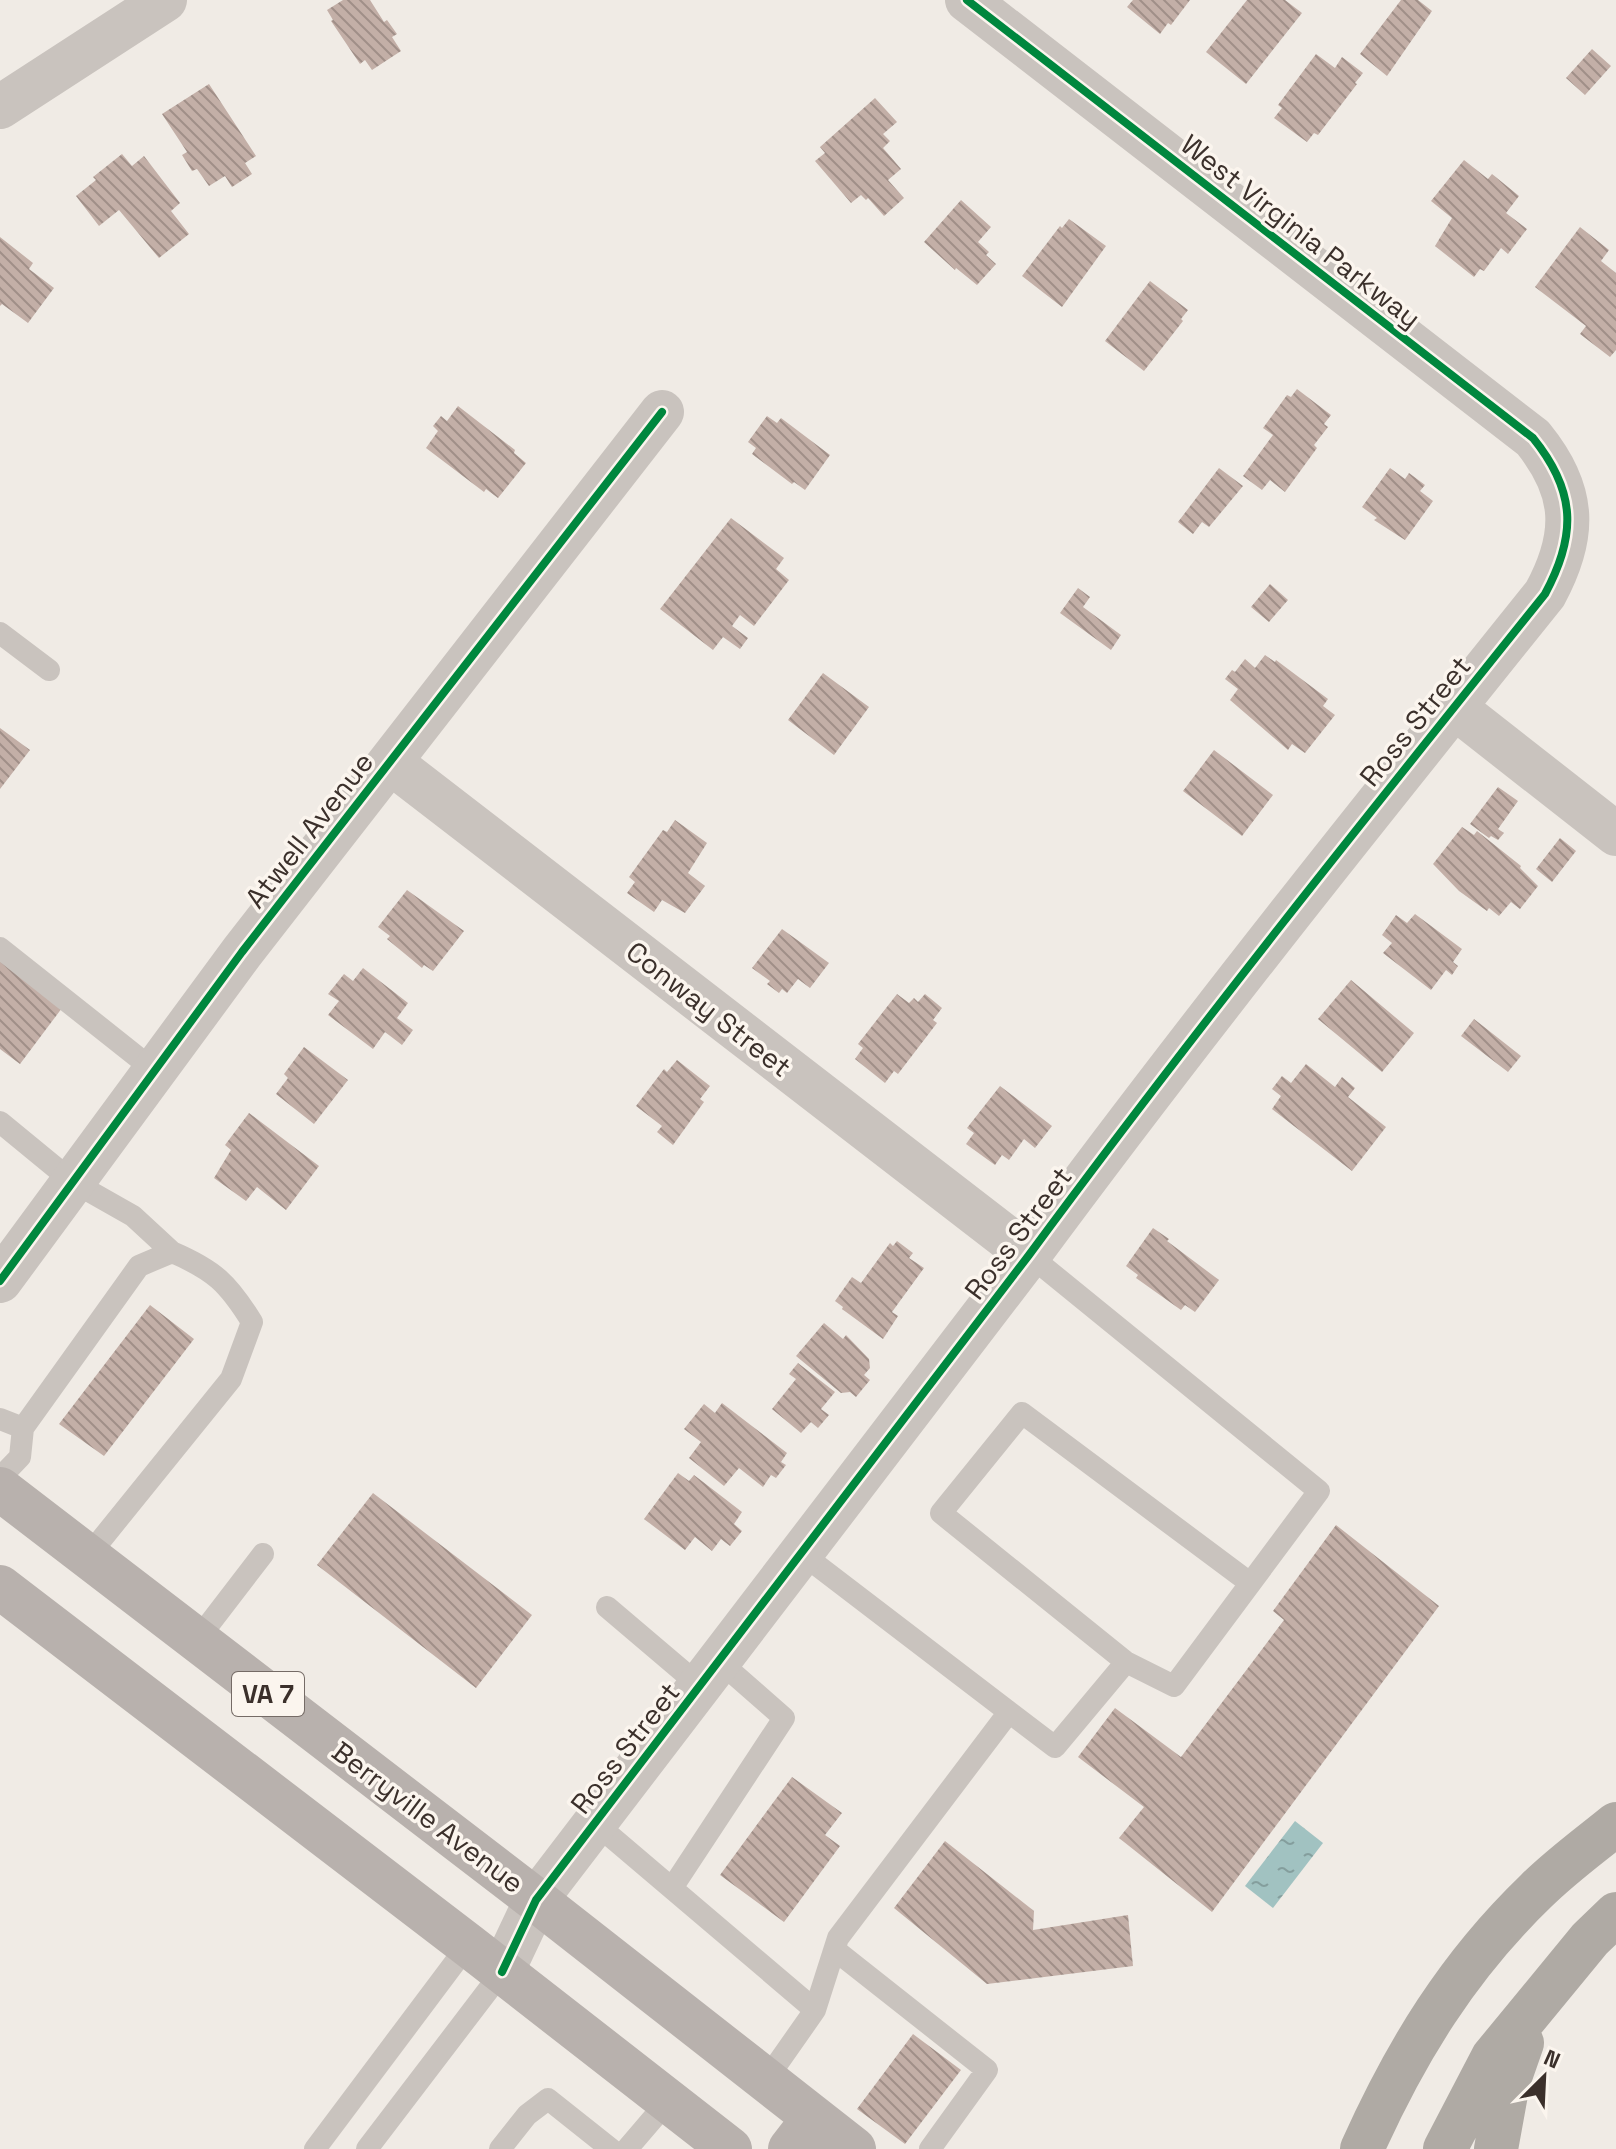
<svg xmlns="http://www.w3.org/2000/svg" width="1616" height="2149" font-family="'Space Grotesk',sans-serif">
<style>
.water{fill:url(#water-ripples)}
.building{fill:url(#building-back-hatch)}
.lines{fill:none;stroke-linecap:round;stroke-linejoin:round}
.service{stroke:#c9c3be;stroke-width:22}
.minor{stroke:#c9c3be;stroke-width:44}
.tertiary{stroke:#c9c3be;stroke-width:44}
.primary{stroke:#b8b1ad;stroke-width:44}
.motorway{stroke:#afaaa4;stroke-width:44}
.cycleway-casing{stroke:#fbf5ee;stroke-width:13}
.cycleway{stroke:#00873e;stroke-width:8}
.labels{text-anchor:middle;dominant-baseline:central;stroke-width:7;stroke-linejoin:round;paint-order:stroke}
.shield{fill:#fbf5ee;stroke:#756b66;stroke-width:2}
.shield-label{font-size:26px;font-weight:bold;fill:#3b302b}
.street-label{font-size:28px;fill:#3b302b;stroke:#fbf5ee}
</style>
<defs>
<pattern id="water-ripples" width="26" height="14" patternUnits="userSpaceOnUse" patternTransform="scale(2)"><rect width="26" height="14" fill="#a1c2c1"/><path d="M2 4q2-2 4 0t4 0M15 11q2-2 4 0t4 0" fill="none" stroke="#849e9d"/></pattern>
<pattern id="building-back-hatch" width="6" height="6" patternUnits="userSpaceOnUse" patternTransform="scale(2)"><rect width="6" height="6" fill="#c3afa7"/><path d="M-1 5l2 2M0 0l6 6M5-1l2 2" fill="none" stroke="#a08f88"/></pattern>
</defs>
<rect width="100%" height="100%" fill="#f0ebe5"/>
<path class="water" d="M1295,1821l28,22 -50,65 -28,-22z"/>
<path class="building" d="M343,0h27l14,22 3,-2 10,14 -5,3 9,14 -29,19 -7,-10 -5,4 -29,-43 2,-1 -6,-10z
M1133,0h57l-19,25 -3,-2 -8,11 -33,-27z
M1247,0h38l17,13 -56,71 -40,-32z
M1401,0h17l14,11 -45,65 -27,-22z
M1592,49l19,17 -26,29 -19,-17z
M1316,54l19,14 7,-11 21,16 -8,10 2,1 -39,51 -4,-2 -7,9 -33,-24 8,-10 -4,-3z
M209,84l47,72 -11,7 7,11 -20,13 -7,-11 -16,10 -12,-17 -5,2 -10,-16 5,-3 -25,-38z
M875,98l22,24 -14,12 7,7 -7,7 18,21 -13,11 16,18 -20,18 -16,-18 -2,2 -5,-5 -10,8 -36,-42 10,-8 -5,-6z
M122,154l10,12 12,-10 36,47 -9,8 18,23 -30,24 -40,-48 -20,16 -23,-30 20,-16 -3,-3z
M1464,160l24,19 4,-5 27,22 -13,17 21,16 -19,25 -7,-6 -17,23 -4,-2 -6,8 -39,-31 17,-28 -21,-17z
M961,200l30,27 -13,15 11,10 -3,3 10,9 -19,21 -21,-17 -1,2 -31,-28z
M1069,219l37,27 -44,61 -40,-31 38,-50 2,2z
M1580,227l29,23 -8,11 15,12v77l-6,7 -30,-23 6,-8 -51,-39z
M0,237l33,26 -4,6 25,19 -26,35 -26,-19 -2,2z
M1150,281l38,29 -7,9 2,2 -39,50 -39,-30z
M1297,389l34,26 -7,9 4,3 -14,18 3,3 -32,44 -15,-12 -8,10 -19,-14 30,-41 -10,-7 24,-33 4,2z
M458,406l57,44 -1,3 12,10 -28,35 -12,-9 -2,3 -58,-44 12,-17 -5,-5 8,-10 6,5z
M767,416l10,7 4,-5 49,37 -25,35 -11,-8 -2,2 -40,-30 4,-6 -8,-6z
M1219,468l24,18 -34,41 -7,-5 -9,12 -15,-12z
M1390,468l15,11 4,-6 16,12 -5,6 13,10 -28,39 -31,-20 3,-2 -15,-11z
M731,518l53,40 -8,11 13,11 -35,46 -14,-11 -8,11 16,12 -8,11 -17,-12 -10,13 -53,-41z
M1270,584l18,16 -19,22 -18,-15z
M1078,588l12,9 -7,10 38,28 -10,15 -51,-37z
M1265,655l10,7 1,-2 52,39 -5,7 12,9 -30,38 -13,-9 -4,6 -58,-50 8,-11 -13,-10 7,-9 3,2 10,-13 10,9z
M823,673l46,34 -35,48 -46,-35z
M0,728l30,22 -30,39z
M1214,750l59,45 -31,41 -59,-45z
M1498,787l20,14 -20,28 6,4 -6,7 -7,-4 -2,2 -19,-14z
M675,820l32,23 -19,30 17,13 -20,27 -23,-13 -8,12 -27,-19 8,-11 -6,-5 34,-47 4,2z
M1462,827l12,8 3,-4 44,35 -1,2 18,18 -18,23 -9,-7 -12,14 -10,-8 -2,3 -28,-20 -26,-27z
M1560,838l16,13 -24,31 -16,-13z
M407,890l57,41 -31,40 -9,-6 -2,3 -35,-29 3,-3 -12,-9z
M1415,914l47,35 -9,13 5,4 -6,9 -6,-5 -15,20 -48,-37 9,-10 -10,-8 14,-20 11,8z
M782,929l47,34 -19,25 -12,-9 -11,14 -5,-4 -3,4 -12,-9 3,-3 -18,-13z
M0,956l65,48 -45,60 -20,-15z
M363,968l45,35 -11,15 16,12 -11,15 -17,-13 -12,17 -45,-34 11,-14 -11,-7 16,-20 9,7z
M1351,980l63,53 -32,39 -64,-53z
M897,994l12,9 5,-5 4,4 7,-8 17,14 -9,12 4,3 -39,51 -4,-3 -9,12 -30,-24 8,-11 -5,-4z
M1474,1019l47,37 -13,16 -47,-36z
M304,1047l44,33 -34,44 -38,-30 12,-16 -4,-4z
M677,1060l33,26 -10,13 4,3 -31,43 -16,-13 5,-6 -26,-20 28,-37 3,3z
M1306,1064l29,23 7,-10 13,11 -7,9 38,30 -34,44 -80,-62 9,-13 -9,-7 10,-13 9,7z
M1000,1086l52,40 -17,22 -11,-9 -15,21 -7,-5 -7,10 -29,-21 8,-11 -7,-5z
M249,1113l70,53 -33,44 -29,-23 -11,14 -32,-23 17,-28 -6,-5z
M1153,1228l16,11 -2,2 52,39 -24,32 -10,-7 -4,5 -45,-32 2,-3 -12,-9z
M897,1241l16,12 -4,5 15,10 -32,44 6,4 -15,23 -41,-30 1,-2 -8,-6 17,-24 9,6 29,-40 3,3z
M150,1305l44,34 -90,117 -45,-32z
M824,1323l19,16 3,-4 23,24 1,9 -6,7 6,5 -14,17 -6,-5 -9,1 -45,-37z
M798,1363l37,29 -14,17 8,6 -11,13 -7,-6 -10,11 -29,-24 24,-30 -7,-5z
M722,1403l65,50 -6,9 5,3 -10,13 -5,-3 -8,12 -24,-19 -15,18 -35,-28 12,-16 -17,-13 20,-25 11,9z
M678,1473l11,8 5,-6 48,37 -8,12 8,7 -12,15 -9,-7 -9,12 -17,-14 -10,13 -41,-31z
M373,1493l159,122 -56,73 -159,-123z
M1336,1525l103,81 -227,306 -93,-74 25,-31 -66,-50 37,-49 66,49 103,-137 -11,-9z
M792,1777l50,36 -17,22 15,11 -56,76 -64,-47z
M945,1841l89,70 -1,19 95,-15 5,51 -146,18 -93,-76z
M913,2034l48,36 -56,74 -48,-35z"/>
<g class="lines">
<path class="service" d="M0,633l49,37
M0,948l155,123
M0,1122l73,60 60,34 39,36
M0,1419l23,9
M0,1478l20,-21 3,-29 116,-162 33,-14c42,18 56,31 80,70l-21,57 -143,177
M607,1607l93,79
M197,1640l66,-86
M1126,1662l-185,-149 81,-100 228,170
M1009,1712l46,35 71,-85 48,24 145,-195 -290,-236
M595,1823l220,187
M672,1888l112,-170 -65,-57
M835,1950l152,120 -57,79
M766,2080l49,-70 23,-72 171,-226 -208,-159
M315,2149l153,-204
M367,2149l135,-177
M500,2149l27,-34 21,-16 63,50
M627,2149l41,-48"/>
<path class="minor" d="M1454,707l162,127
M390,762l639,493
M0,1281l242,-329 420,-540
M502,1972l34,-72 493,-645c166,-225 341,-443 516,-661 32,-59 31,-103 -12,-156l-566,-438"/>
<path class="tertiary" d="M0,107l165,-107"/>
<path class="primary" d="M0,1489l536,411 318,249
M0,1587l468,358 262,204
M790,2149l24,-31"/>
<path class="motorway" d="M1362,2149c44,-98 96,-183 174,-258 24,-24 53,-45 80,-67
M1445,2149l48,-92 97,-118 26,-25
M1496,2149l12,-66 14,-40"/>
<g class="cycleway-casing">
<path id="cycleway" d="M0,1281l242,-329 420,-540
M502,1972l34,-72 493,-645c166,-225 341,-443 516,-661 32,-59 31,-103 -12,-156l-566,-438"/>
</g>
<use href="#cycleway" class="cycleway"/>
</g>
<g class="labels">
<rect class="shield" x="232" y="1672" width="72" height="44" rx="6"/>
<g class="shield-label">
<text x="268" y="1694">VA 7</text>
</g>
<g class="street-label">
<text transform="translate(1301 231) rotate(38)">West Virginia Parkway</text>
<text transform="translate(1415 721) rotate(-51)">Ross Street</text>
<text transform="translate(309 830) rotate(-52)">Atwell Avenue</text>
<text transform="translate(709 1009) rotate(38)">Conway Street</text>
<text transform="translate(1018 1233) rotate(-53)">Ross Street</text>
<text transform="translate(625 1748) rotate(-52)">Ross Street</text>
<text transform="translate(428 1817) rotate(37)">Berryville Avenue</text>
</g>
</g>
<g transform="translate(1544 2077) rotate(24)" stroke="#fbf5ee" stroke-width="6" paint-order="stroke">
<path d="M0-6L14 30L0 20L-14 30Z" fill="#3b302b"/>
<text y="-12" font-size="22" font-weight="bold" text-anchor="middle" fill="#3b302b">N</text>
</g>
</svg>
